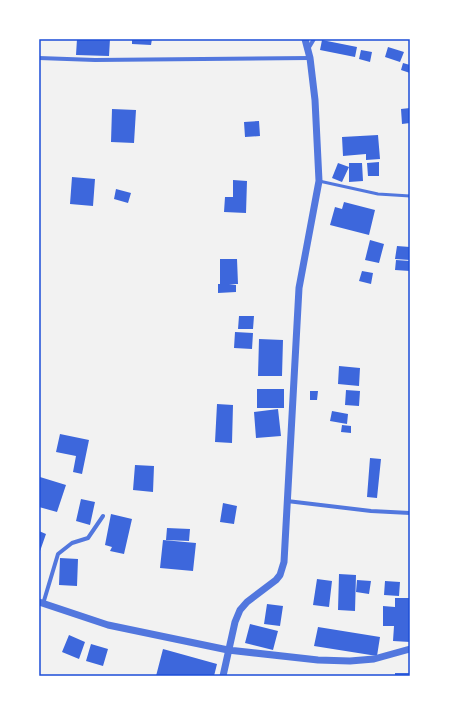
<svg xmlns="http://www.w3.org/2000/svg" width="449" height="715" font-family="Mulish,sans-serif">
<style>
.building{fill:#3d67dc}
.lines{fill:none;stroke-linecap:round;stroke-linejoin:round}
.service{stroke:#5277de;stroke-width:3}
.minor{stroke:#5277de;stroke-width:4}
.tertiary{stroke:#5277de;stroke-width:7}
.neatline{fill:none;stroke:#1d4ed8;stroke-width:1.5}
</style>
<rect width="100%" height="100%" fill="#f2f2f2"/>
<path class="building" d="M77,39h33l-1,17 -33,-1z
M132,39h20l-1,6 -19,-1z
M322,40l35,7 -2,10 -35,-7z
M388,47l16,5 -4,10 -15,-5z
M361,50l11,2 -2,10 -11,-3z
M403,63l7,2v8l-9,-3z
M410,108v15l-8,1 -1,-15z
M112,109l24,1 -2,33 -23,-1z
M259,121l1,15 -15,1 -1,-15z
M378,135l2,24 -14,1v-6l-23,2 -1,-19z
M379,162v14h-11l-1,-13z
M338,163l11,4 -7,15 -10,-4z
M349,163h13l1,18 -14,1z
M72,177l23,2 -2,27 -23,-2z
M233,180l14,1 -1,32 -22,-1 1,-15h8z
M116,189l15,4 -3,10 -14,-4z
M344,202l31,8 -6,25 -39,-10 5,-18 7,2z
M370,240l14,4 -5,19 -14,-3z
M397,246l13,1v13l-15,-1z
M220,259h17l1,25h-9l7,1v7l-18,1v-9h2z
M396,260l14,1v10l-15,-1z
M362,271l11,2 -2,11 -12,-3z
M239,316h15l-1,13h-15z
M235,332l18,1 -1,16 -18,-1z
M259,339l24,1 -1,36h-24z
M339,366l21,2 -1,18 -21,-2z
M257,389h27v19h-27z
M346,390l14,1 -1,15 -14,-1z
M310,391h8l-1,9h-7z
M217,404l16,1 -1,38 -17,-1z
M278,409l3,27 -25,2 -2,-26z
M332,411l16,3 -1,10 -17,-3z
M342,425l9,1v7l-10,-1z
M60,434l29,6 -7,34 -9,-2 3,-16 -20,-4z
M370,458l11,1 -4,39 -10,-1z
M135,465l19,1 -1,26 -20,-2z
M40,477l26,8 -9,27 -18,-5z
M81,499l14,3 -5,23 -14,-4z
M223,503l14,3 -3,18 -14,-2z
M111,514l21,5 -8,35 -14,-3 2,-4 -7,-2z
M167,528l23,1 -1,12 -23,-1z
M39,531l7,3 -7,20z
M163,540l33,3 -3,28 -33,-3z
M60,558l18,1 -1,27 -18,-1z
M339,574l17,1 -1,36 -17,-1z
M317,579l15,2 -3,26 -16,-2z
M357,580l14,1 -2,13 -13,-2z
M385,581l15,1 -1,14 -15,-1z
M395,598h15v44l-17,-1 1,-15h-11v-20l12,1z
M267,604l16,2 -3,20 -16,-2z
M250,624l28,7 -5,19 -28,-7z
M318,627l62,10 -3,19 -63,-10z
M69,635l16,7 -6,17 -17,-7z
M91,644l17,5 -5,17 -17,-5z
M163,649l54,15 -3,12h-58z
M395,673h15v3h-15z"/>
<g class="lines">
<path class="service" d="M319,181l59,13 32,2"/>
<path class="minor" d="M308,49l6,-10
M39,58l56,2 215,-2
M287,501l84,10 39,2
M43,604l15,-50 14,-11 16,-5 15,-22"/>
<path class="tertiary" d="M39,602l69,23 120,25 90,10 32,1 24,-2 36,-10
M223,676l12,-54 5,-12 7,-8 29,-22 4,-5 4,-13 15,-274 20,-107 -4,-81 -5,-42 -5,-19"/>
</g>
<rect width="449" height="715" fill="none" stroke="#ffffff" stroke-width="80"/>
<rect x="40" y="40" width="369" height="635" class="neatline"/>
</svg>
